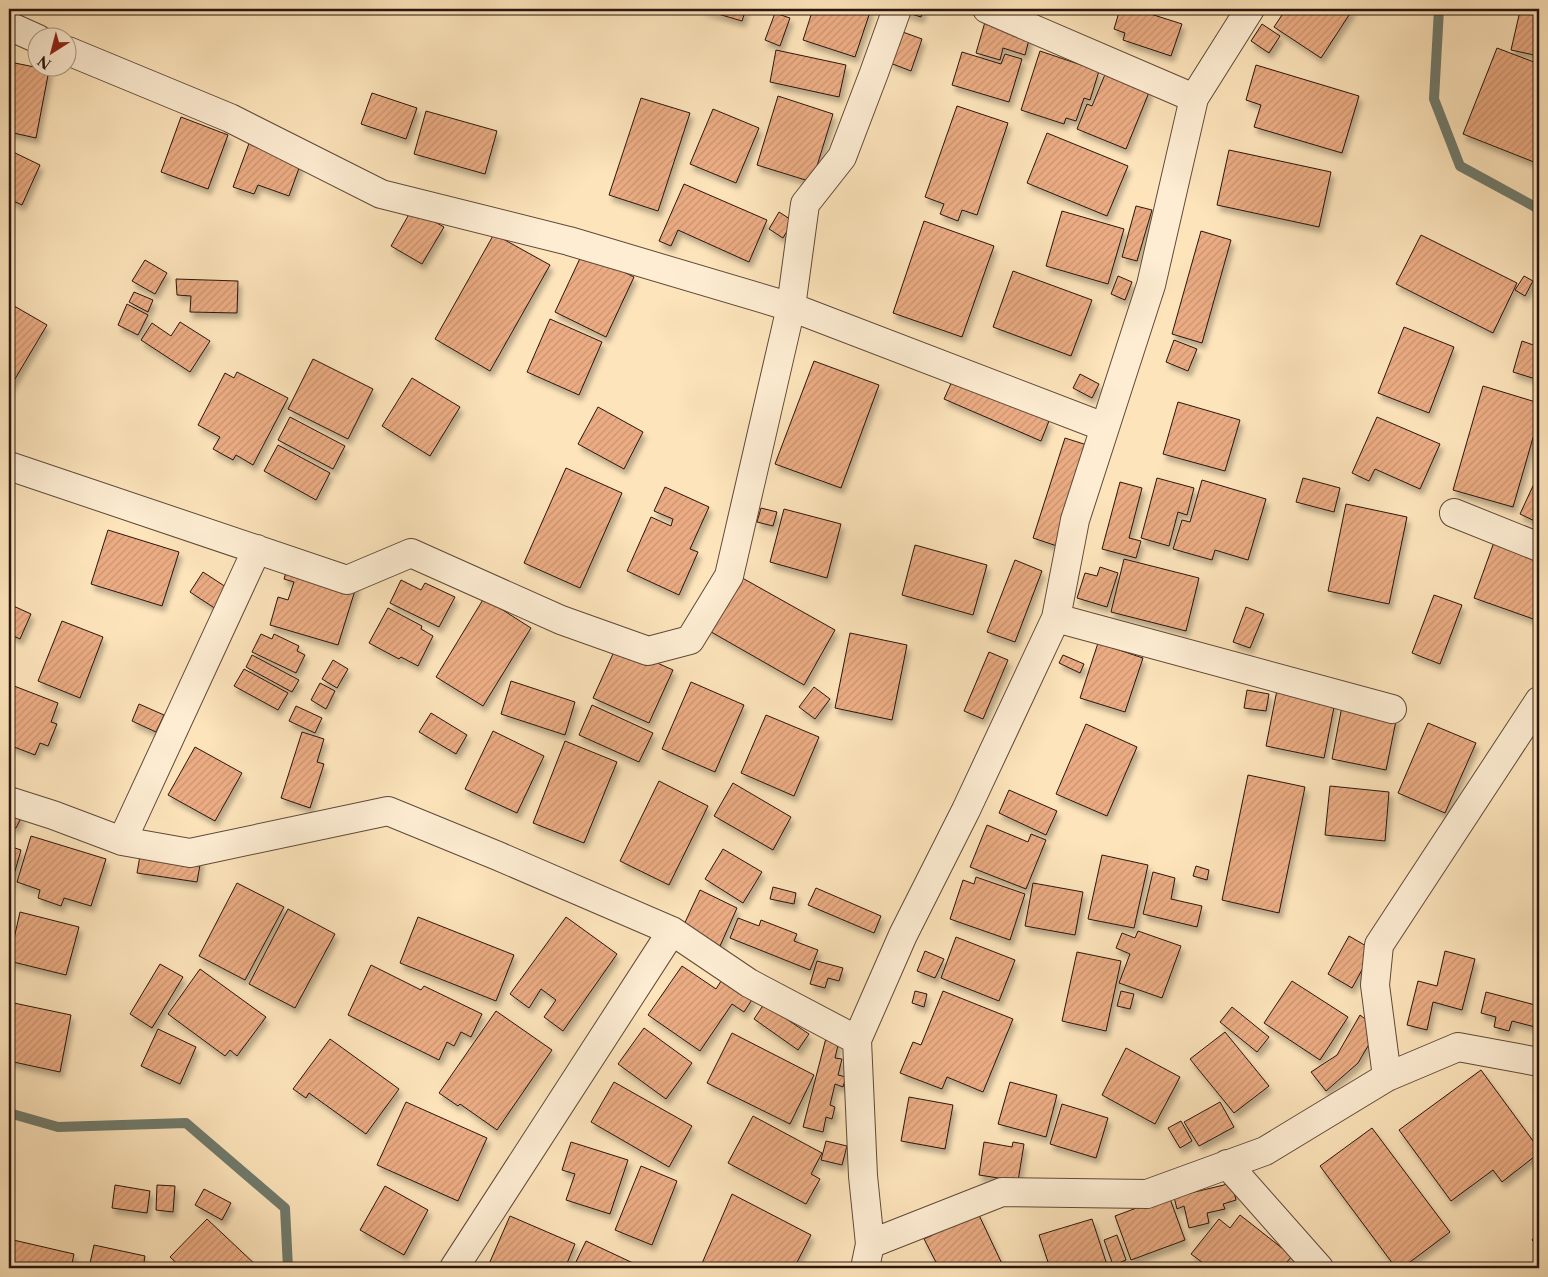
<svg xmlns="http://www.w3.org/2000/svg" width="1548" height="1277" font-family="'Libre Caslon Text',serif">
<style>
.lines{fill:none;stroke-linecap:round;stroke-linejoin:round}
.stream{stroke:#707b6d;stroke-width:10}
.building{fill:url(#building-hatch);stroke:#2a150e;filter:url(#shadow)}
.minor-casing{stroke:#5f4939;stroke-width:30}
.minor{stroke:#feedd3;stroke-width:28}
</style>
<defs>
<pattern id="building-hatch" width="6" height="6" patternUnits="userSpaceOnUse" patternTransform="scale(1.25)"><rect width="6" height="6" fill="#ebac83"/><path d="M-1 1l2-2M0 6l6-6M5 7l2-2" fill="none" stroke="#ca9370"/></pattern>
<filter id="shadow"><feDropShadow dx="3" dy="5.5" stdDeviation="2.5" flood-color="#0004"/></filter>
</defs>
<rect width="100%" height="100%" fill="#fde4bb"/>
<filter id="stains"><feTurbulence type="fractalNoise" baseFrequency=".004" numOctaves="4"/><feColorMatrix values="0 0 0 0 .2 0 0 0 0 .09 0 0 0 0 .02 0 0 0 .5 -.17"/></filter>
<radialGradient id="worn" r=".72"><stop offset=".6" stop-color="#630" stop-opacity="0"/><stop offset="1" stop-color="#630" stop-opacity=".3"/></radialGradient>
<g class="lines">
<path class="stream" d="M1439,9l-5,90 26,67 79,43
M9,1113l49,14 128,-4 99,85 3,60"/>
</g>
<path class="building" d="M701,9h45l-4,12z
M813,9h58l-16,48 -52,-17z
M903,9h21l-3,8 -19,-6z
M1120,9h15l47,15 -11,32 -48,-16 2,-7 -11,-4z
M1286,9h67l-32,49 -47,-31z
M1520,11l19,4v41l-28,-6z
M775,13l15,5 -10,28 -15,-6z
M985,22l45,14 -5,19 -22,-7 -3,12 -24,-7z
M1262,24l18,12 -11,17 -18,-12z
M900,31l22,8 -11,32 -21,-8z
M1497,48l42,16v100l-76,-30z
M776,50l70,15 -7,32 -69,-15z
M1040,51l59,20 -9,29 -6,-2 -8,23 -10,-3 -2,6 -43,-14z
M962,52l39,12 4,-10 17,5 -13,43 -57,-17z
M15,63l34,7 -13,68 -27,-6v-36z
M1256,65l103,31 -17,57 -88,-26 7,-22 -15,-5z
M1106,72l44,18 -24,59 -49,-20 10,-25 5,2z
M372,93l45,15 -11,31 -45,-15z
M778,96l55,18 -21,68 -55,-17z
M641,98l49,15 -32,98 -49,-16z
M957,106l51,17 -31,92 -15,-5 -4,11 -18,-7 4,-10 -19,-7z
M713,109l46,19 -23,55 -46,-19z
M426,111l71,20 -12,43 -71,-20z
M181,117l47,18 -20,54 -47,-17z
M1047,133l81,33 -21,50 -80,-33z
M251,138l52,19 -14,39 -31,-11 -4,9 -21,-7z
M9,150l31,15 -18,40 -13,-6z
M1229,150l102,22 -12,55 -102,-22z
M684,184l83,36 -18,42 -71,-32 -7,16 -12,-5z
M1136,206l16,4 -15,51 -15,-4z
M412,209l32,18 -22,37 -31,-18z
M1062,211l62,18 -16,55 -62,-18z
M779,212l14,9 -10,17 -14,-9z
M924,221l70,25 -32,91 -69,-24z
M1201,231l30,9 -29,103 -30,-9z
M494,234l56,31 -60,106 -55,-32z
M1421,235l96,48 -24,50 -97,-49z
M583,252l51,25 -28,60 -51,-25z
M145,260l22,13 -12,21 -23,-13z
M1013,271l79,29 -21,56 -78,-29z
M1118,276l14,6 -7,18 -14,-6z
M1524,276l9,5 -8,15 -10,-6z
M176,279l62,2 -1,32 -47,-1 1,-16 -14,-1z
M134,292l19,8 -5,12 -19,-10z
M9,303l38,22 -38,64z
M127,304l21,11 -10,20 -20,-10z
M550,319l52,23 -23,53 -52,-23z
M180,322l30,19 -20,31 -49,-32 11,-17 19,13z
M1404,327l50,20 -25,66 -51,-20z
M1174,340l23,9 -9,22 -22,-9z
M1522,341l17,6v33l-26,-8z
M313,359l60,30 -25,50 -60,-30z
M814,361l65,24 -38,103 -66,-24z
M237,372l51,26 -35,67 -17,-10 -3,5 -20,-11 7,-12 -22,-12 27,-52 9,5z
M1080,374l19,10 -7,14 -19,-10z
M412,378l48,29 -30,49 -48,-30z
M953,379l96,42 -8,20 -97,-42z
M1483,386l56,17v14l-26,90 -60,-17z
M1178,402l62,18 -15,51 -62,-17z
M598,407l45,25 -19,37 -46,-25z
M290,417l55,29 -12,23 -55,-29z
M1377,417l63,27 -20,45 -45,-20 -6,12 -17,-8z
M1065,438l25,8 -33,100 -24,-8z
M278,445l52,28 -14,27 -52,-29z
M566,468l56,25 -42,95 -56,-25z
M1539,473v50l-19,-9z
M1157,478l37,10 -7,27 -9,-3 -9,34 -28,-8z
M1303,478l37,10 -6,24 -38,-10z
M1202,480l64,19 -18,61 -33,-10 -3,10 -39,-11 9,-29 8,2z
M1120,482l22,6 -13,50 12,3 -5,17 -34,-9z
M665,487l44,20 -19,42 8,3 -19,43 -52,-24 24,-54 20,9 2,-7 -19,-8z
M1346,504l61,13 -18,87 -61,-13z
M761,508l16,4 -4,14 -16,-4z
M784,509l57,15 -14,54 -57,-16z
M108,530l71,22 -17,54 -71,-22z
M1494,542l45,16v63l-65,-23z
M915,545l72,20 -14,50 -71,-20z
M1124,559l75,19 -13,53 -75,-19z
M1015,560l27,11 -27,71 -28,-10z
M289,563l68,21 -19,61 -68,-20 8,-28 10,3 6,-18 -10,-3z
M1100,567l18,6 -11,34 -30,-9 8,-25 12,3z
M203,572l26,17 -13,20 -26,-17z
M737,575l98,55 -31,55 -98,-56z
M401,580l20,10 4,-7 30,14 -16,30 -49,-24z
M1434,595l28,10 -22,59 -28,-11z
M484,598l47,30 -48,78 -47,-29z
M9,604l22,10 -11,25 -11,-5z
M1246,607l18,7 -14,34 -17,-6z
M388,608l34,18 -1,3 12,7 -15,30 -17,-9 -2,2 -30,-16z
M62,621l41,16 -23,61 -42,-17z
M850,633l57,12 -15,75 -57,-12z
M261,634l11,5 2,-5 25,12 -2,5 8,4 -9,18 -44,-21z
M1098,643l45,15 -18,54 -45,-14z
M617,645l56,25 -24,53 -56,-25z
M989,652l19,8 -25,59 -19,-8z
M252,655l47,25 -7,12 -46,-25z
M1063,655l21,9 -4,9 -21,-10z
M333,660l15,9 -11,19 -15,-9z
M244,669l44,24 -10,17 -44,-24z
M511,681l64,21 -10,33 -64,-21z
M691,682l53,23 -29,67 -53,-23z
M320,683l15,8 -9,18 -15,-9z
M9,684l49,19 -7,19 6,2 -9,22 -8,-3 -5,12 -26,-10z
M814,687l16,12 -15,20 -16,-12z
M1247,690l22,4 -3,17 -22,-3z
M1277,690l58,12 -11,56 -58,-12z
M139,704l25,11 -8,17 -24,-11z
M592,705l61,28 -14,29 -60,-27z
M296,706l26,12 -7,15 -26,-12z
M1342,706l55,10 -11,54 -54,-11z
M431,713l36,22 -11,19 -37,-22z
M766,715l53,22 -25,59 -53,-23z
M1428,723l48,20 -31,70 -47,-20z
M1086,724l51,23 -30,69 -51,-22z
M493,731l51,25 -27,57 -52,-24z
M302,732l22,7 -7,23 7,2 -14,44 -29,-10z
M565,741l52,21 -33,81 -51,-20z
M195,747l47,26 -27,48 -47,-26z
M1248,775l57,12 -26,126 -57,-13z
M659,781l49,25 -39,79 -49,-24z
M733,783l58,34 -18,33 -59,-34z
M1330,786l59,6 -4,49 -60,-6z
M1009,790l48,21 -11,24 -47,-22z
M9,810l13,6 -6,12 -7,-3z
M987,825l41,17 3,-8 15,6 -20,49 -56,-22z
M31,836l75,23 -15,47 -27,-8 -3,8 -23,-8 2,-8 -23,-8z
M9,846l12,4 -12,42z
M723,849l39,23 -19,31 -38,-24z
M141,850l60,9 -4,23 -60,-9z
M1102,855l46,10 -14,63 -46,-9z
M1196,866l13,4 -2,10 -14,-4z
M1153,872l22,6 -4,21 31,7 -5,21 -54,-13z
M976,877l49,17 -15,46 -60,-21 13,-39 11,4z
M237,883l47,24 -39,73 -46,-24z
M1033,883l50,9 -8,43 -50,-9z
M773,887l23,6 -2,11 -24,-5z
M816,888l65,28 -7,17 -66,-28z
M700,890l37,18 -17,38 -38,-17z
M288,909l47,25 -40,74 -46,-24z
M20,912l59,15 -13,48 -57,-14z
M418,917l96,38 -18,46 -96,-38z
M566,917l51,37 -54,77 -19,-14 12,-17 -15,-11 -12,19 -19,-14z
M738,918l21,8 2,-6 36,14 -3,7 24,9 -8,20 -80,-32z
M1138,931l43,15 -19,52 -43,-15 11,-29 -14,-6 6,-15 13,5z
M1349,936l24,14 -21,38 -24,-14z
M956,937l59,23 -16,41 -58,-23z
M925,951l19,8 -9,19 -18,-7z
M1445,951l30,8 -13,51 -29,-8 -6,28 -20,-5 11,-44 19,5z
M1077,952l44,9 -15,70 -44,-10z
M817,961l26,7 -4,13 -11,-3 -3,10 -15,-4z
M160,964l23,13 -31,51 -22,-14z
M371,965l50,25 3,-4 58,28 -11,23 -10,-5 -7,14 -7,-4 -8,18 -91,-45z
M682,966l34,23 7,-11 30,20 -9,14 -12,-8 -32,47 -52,-36z
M200,969l66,48 -29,39 -7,-6 -5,6 -57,-42z
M1292,981l56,36 -28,43 -56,-37z
M915,991l12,3 -3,13 -12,-4z
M943,991l70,28 -30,73 -36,-15 -5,12 -42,-16 13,-31 8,3z
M1121,991l13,3 -4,15 -13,-3z
M1486,992l53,14v22l-27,-7 -3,10 -15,-4 2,-10 -15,-4z
M9,1002l62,13 -11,57 -51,-11z
M764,1004l45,30 -11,16 -44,-31z
M1232,1007l37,30 -12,15 -37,-30z
M496,1011l56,39 -55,80 -37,-26 -2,2 -19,-13z
M1360,1015l18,14 -20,34 -32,28 -15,-19 26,-17z
M644,1028l48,35 -26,36 -48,-35z
M158,1029l38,18 -16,37 -39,-18z
M1225,1032l44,54 -35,27 -44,-54z
M732,1033l82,42 -24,49 -83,-41z
M826,1038l13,3 -4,17 7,1 -4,16 8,2 -3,10 -8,-3 -5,21 5,2 -3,12 -6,-2 -3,15 -20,-5z
M330,1039l69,50 -33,45 -57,-41 -3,5 -13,-9z
M1126,1048l54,29 -25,47 -53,-29z
M1481,1070l58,79v4l-37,29 -9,-12 -42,31 -52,-71z
M614,1082l78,44 -23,41 -78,-45z
M1010,1082l47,13 -11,42 -48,-13z
M909,1097l44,8 -8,44 -44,-8z
M406,1102l81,36 -29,63 -81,-36z
M1220,1102l14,25 -35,19 -15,-24z
M1062,1104l46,14 -12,40 -46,-14z
M753,1116l69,37 -11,21 9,5 -14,25 -78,-41z
M1181,1121l11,20 -12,7 -12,-20z
M1372,1128l78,104 -48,36h-6l-76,-102z
M826,1141l21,5 -5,19 -21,-5z
M571,1142l57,18 -18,54 -44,-14 9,-26 -13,-4z
M984,1142l28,5 1,-5 11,2 -6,37 -39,-6z
M641,1166l36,15 -25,64 -37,-15z
M1232,1183l4,17 -13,4 2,5 -18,4 2,10 -20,5 -5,-22 -7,3 -3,-12z
M115,1185l35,6 -3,22 -35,-5z
M157,1185l18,1 -2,26 -17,-2z
M385,1186l43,24 -24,45 -44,-25z
M204,1189l27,14 -9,17 -27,-15z
M732,1194l79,41 -17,33h-94z
M1169,1196l16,44 -54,20 -16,-44z
M978,1213l26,55h-65l-15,-29z
M1240,1215l52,41 -10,12h-83l4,-5 -12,-9 28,-35 11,9z
M510,1216l65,28 -10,24h-67l-9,-4z
M207,1219l52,49h-77l-12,-11z
M1092,1219l16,49h-58l-11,-33z
M1539,1231v15l-7,-6z
M1117,1235l9,25 -13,5 -9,-25z
M9,1239l65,15 -3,14h-62z
M586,1241l47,22 -2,5h-58z
M94,1245l51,11 -2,12h-54z
M1302,1255l11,13h-23l-1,-1z"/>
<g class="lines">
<g class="minor-casing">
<path id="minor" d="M987,9l207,89
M9,26l29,13
M68,51l162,67 151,76 188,47 222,66 313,120
M9,466l338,114 64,-27 150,67 87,31 42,-11 39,-64 62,-269 14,-103 37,-47 32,-84 23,-64
M1454,513l85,34
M1056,618l336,91
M9,801l44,14 69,26 68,12 198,-42 110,45 174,75 77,52 108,57
M122,841l135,-292
M1387,1077l-12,-92 4,-40 160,-244
M1227,1164l92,104
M870,1244l132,-52 145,2 118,-43 122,-74 71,-30 81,15
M454,1268l218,-337
M865,1268l5,-24 -7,-68 -6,-136 46,-105 63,-125 90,-192 19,-98 76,-235 43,-187 56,-89"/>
</g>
<use href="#minor" class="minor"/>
</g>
<rect width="1548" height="1277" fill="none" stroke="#fde4bb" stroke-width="30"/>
<rect x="10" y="10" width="1528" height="1257" fill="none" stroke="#2a150e" stroke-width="2.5"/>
<rect x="15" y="15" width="1518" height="1247" fill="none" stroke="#2a150e"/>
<g transform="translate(52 52) rotate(216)"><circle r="24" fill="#feedd3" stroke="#a99784"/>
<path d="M0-4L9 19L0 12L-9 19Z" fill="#8f2418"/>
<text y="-8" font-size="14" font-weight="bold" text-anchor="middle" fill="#2a150e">N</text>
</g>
<rect width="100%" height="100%" filter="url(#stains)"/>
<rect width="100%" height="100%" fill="url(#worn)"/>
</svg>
